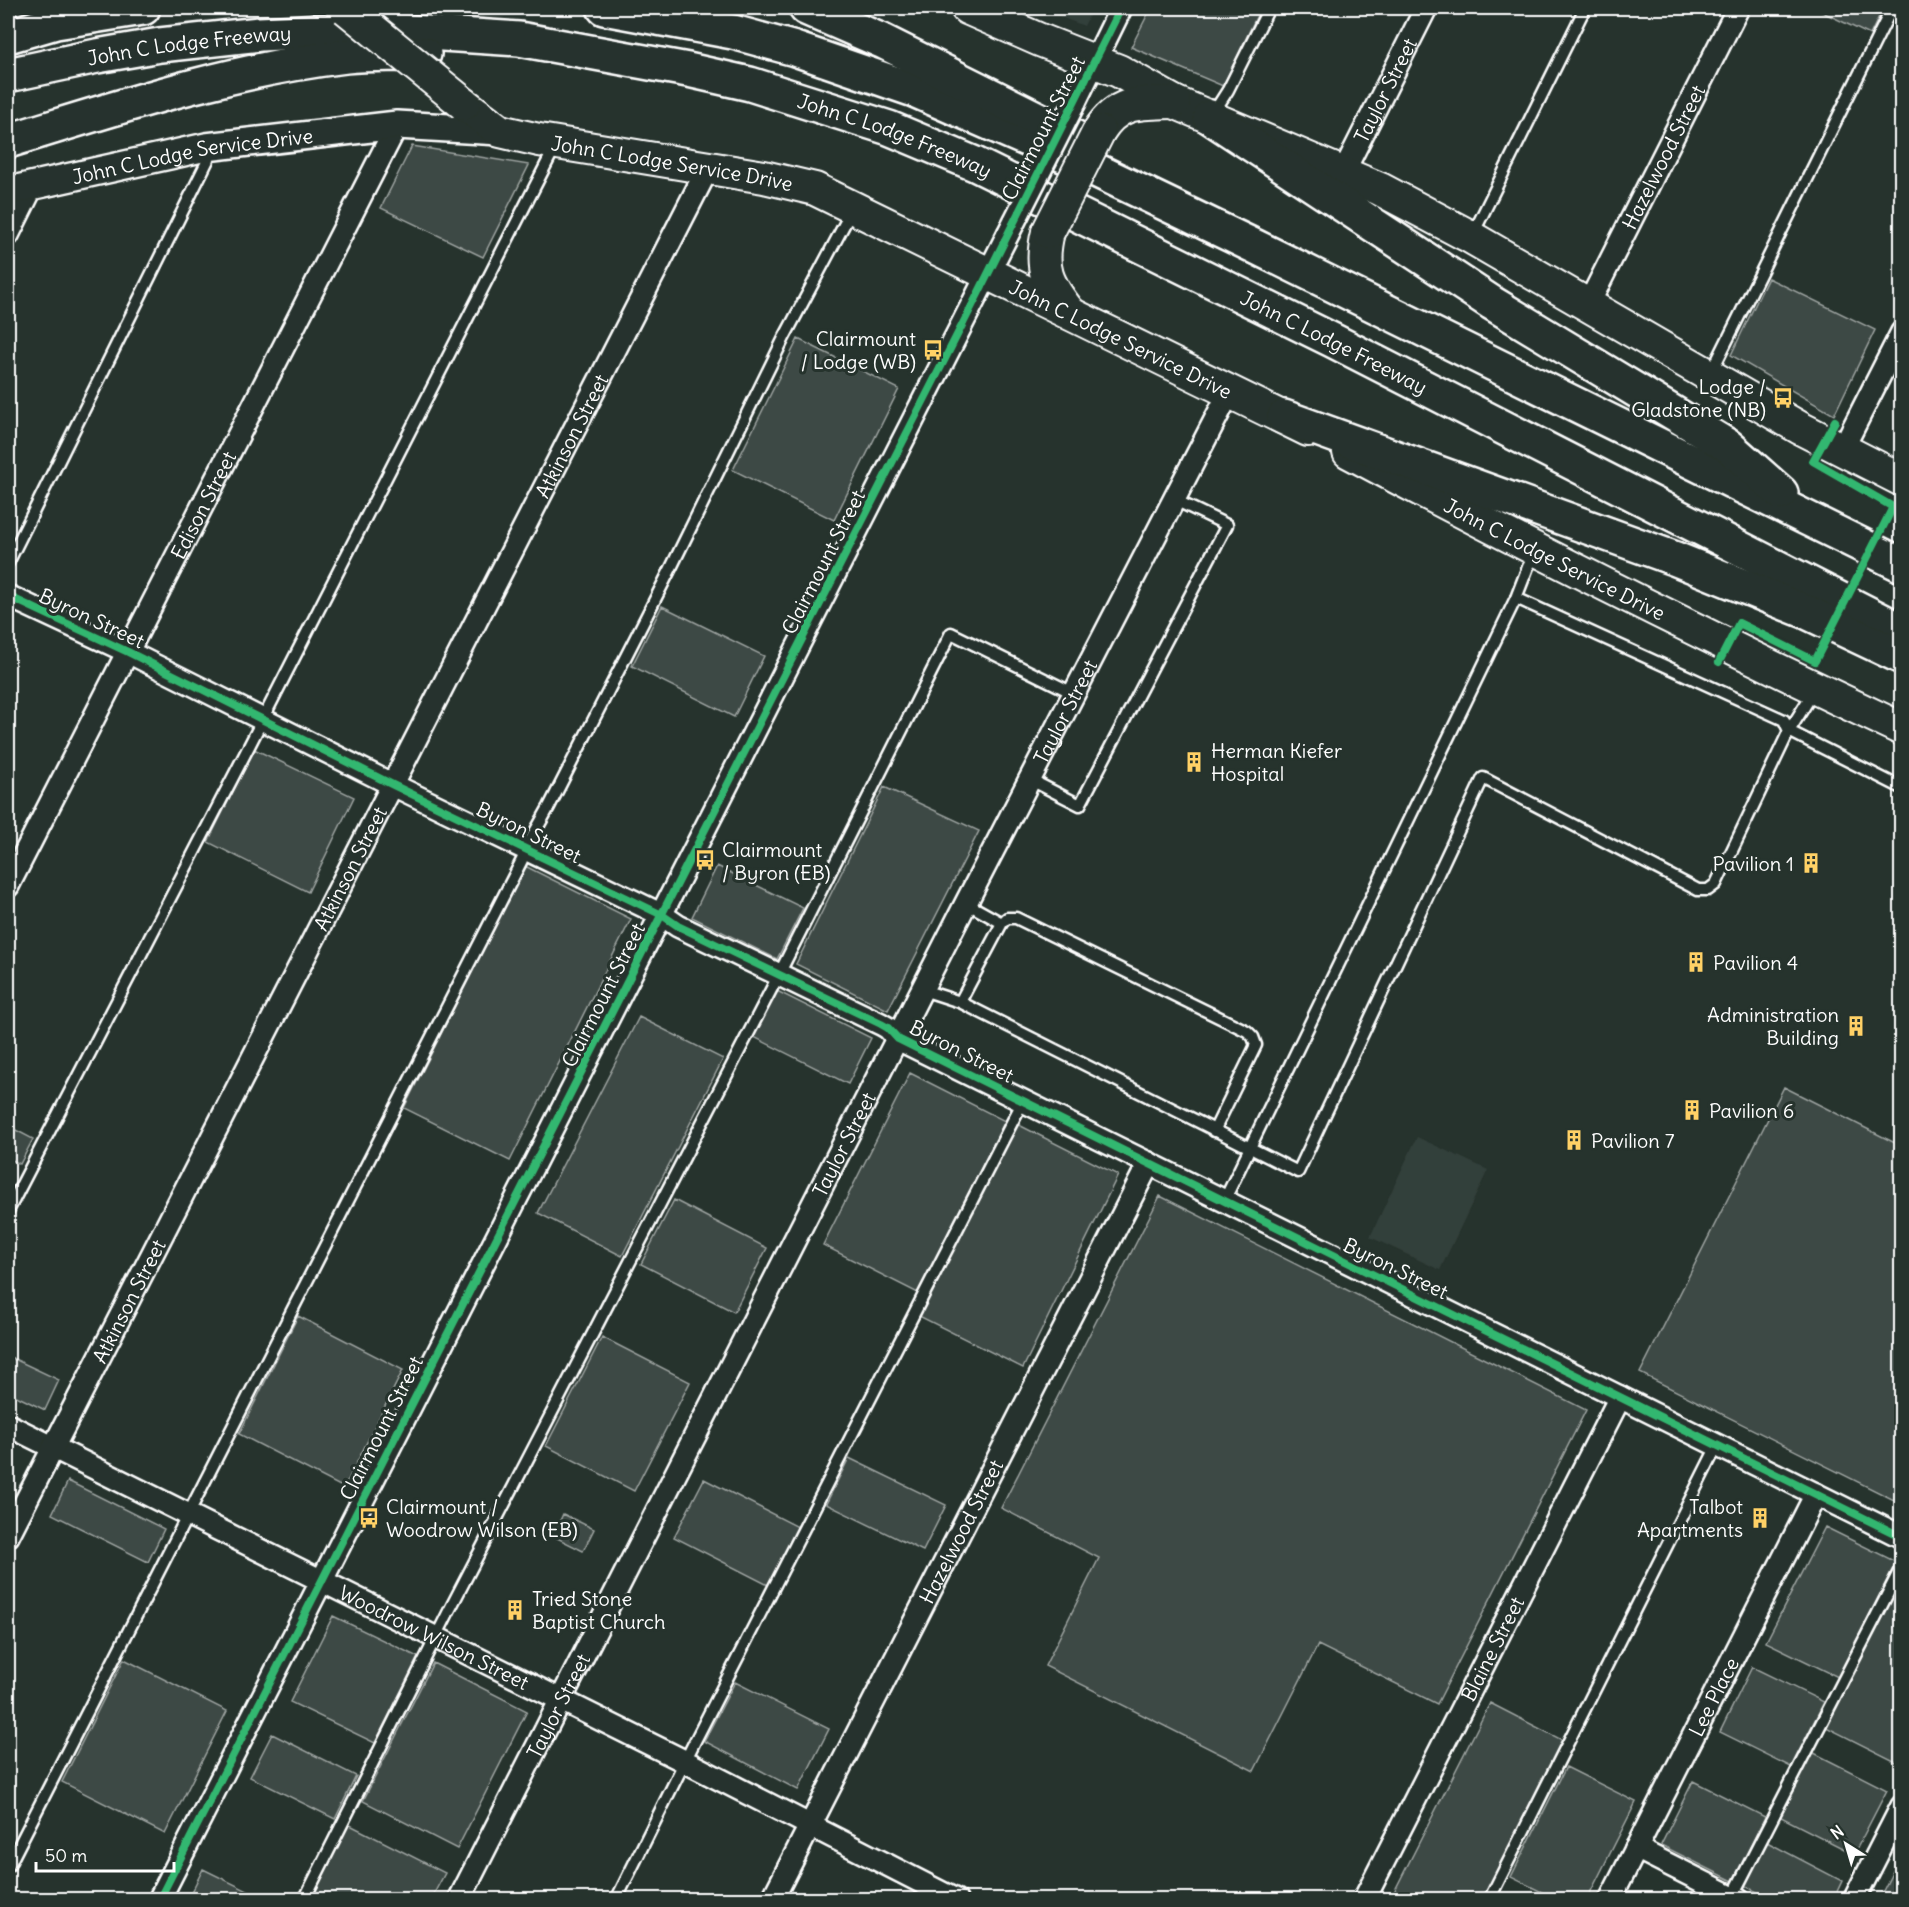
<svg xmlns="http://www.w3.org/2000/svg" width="1909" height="1907" font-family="Delius,sans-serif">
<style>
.built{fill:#333f3a}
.green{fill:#3e4944;stroke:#9ea4a2;stroke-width:1.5}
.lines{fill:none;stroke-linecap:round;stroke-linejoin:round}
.service-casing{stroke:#fff;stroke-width:15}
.minor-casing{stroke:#fff;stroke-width:26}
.tertiary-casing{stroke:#fff;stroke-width:32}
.secondary-casing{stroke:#fff;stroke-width:36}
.motorway-casing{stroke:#fff;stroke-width:38}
.service{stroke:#26332d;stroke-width:10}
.minor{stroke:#26332d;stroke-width:21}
.tertiary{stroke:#26332d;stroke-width:27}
.secondary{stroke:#26332d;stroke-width:32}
.motorway{stroke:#26332d;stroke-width:33}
.minor-bridge-casing{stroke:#fff;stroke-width:26;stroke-linecap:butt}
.secondary-bridge-casing{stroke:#fff;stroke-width:36;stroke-linecap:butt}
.minor-bridge{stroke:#26332d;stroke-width:21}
.secondary-bridge{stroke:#26332d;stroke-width:32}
.cycleway-casing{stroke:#26332d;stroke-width:11}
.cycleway{stroke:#33b770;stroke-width:8}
.labels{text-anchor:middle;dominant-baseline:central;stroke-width:6;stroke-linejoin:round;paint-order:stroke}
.street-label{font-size:20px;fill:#fff;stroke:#26332d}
.poi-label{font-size:20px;fill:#fff;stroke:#26332d;text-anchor:start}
</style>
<rect width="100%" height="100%" fill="#26332d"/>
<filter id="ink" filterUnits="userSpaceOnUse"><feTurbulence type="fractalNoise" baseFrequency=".0167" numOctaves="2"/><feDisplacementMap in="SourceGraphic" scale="12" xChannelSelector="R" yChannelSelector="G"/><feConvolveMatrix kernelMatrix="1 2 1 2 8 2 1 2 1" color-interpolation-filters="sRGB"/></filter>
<g filter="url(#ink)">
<path class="built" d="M1037,8h56l-9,18z
M1417,1137l71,33 -48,100 -70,-33z"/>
<path class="green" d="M1151,8h105l4,1 -37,77 -92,-39z
M1814,8h69l-13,27z
M412,146l117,19 -46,92 -102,-49z
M1768,278l107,52 -41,85 -103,-60z
M798,339l101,50 -65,131 -101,-50z
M662,606l102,50 -30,61 -102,-51z
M254,749l100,48 -46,95 -100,-50z
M884,787l95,44 -91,179 -92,-46z
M525,866l106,53 -121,242 -106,-53z
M717,866l86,42 -26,51 -85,-42z
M775,990l96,48 -23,46 -96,-48z
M639,1017l84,42 -101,197 -84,-43z
M910,1073l95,48 -87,172 -95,-48z
M1784,1087l117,59 1,343 -6,12 -256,-128z
M1015,1123l103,52 -95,193 -106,-53z
M8,1126l25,13 -13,25 -12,-6z
M1160,1196l426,214 -149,294 -119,-59 -64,126 -209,-105 54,-108 -98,-50z
M674,1200l93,48 -33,64 -93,-48z
M298,1316l105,54 -59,118 -105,-54z
M602,1337l88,45 -56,109 -88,-45z
M8,1356l51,24 -14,30 -37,-18z
M849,1458l97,47 -23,46 -97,-47z
M704,1479l94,48 -30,58 -94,-48z
M68,1481l96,48 -16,33 -96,-48z
M563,1514l31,15 -11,22 -30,-15z
M1825,1527l71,35 -58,115 -72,-35z
M1901,1574v188l-1,2 -76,-38z
M333,1616l85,41 -43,86 -85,-41z
M124,1659l103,52 -62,123 -103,-52z
M433,1663l94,48 -70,138 -94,-48z
M1752,1667l72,35 -33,65 -71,-35z
M735,1682l94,47 -31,61 -94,-49z
M1490,1703l74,38 -80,158 -94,1z
M272,1734l84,42 -21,43 -85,-42z
M1812,1752l75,38 -33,64 -75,-38z
M1566,1767l70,35 -49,97h-31l-45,-22z
M1693,1781l72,36 -32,64 -72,-36z
M348,1824l97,49 -14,26 -122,1z
M1765,1841l77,40 -9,19 -62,-1 -28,-14z
M1901,1855v44h-22z
M203,1869l61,30h-76z"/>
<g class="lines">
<g class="service-casing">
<path id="service" d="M1212,115l16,-25 41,-82
M1472,236l113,-228
M1711,373l181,-365
M8,563l200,-403 -2,-12
M1814,691l-25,40 113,57
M1031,780l49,25 147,-280 -52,-25
M966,903l36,20
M923,990l37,12 338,170 185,-394 215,112h10l8,-6 73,-153 -5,-11 -268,-122 12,-31 8,-14
M960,1002l42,-79 5,-5h9l231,113 6,6 3,8 -42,86
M1224,1201l292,-603
M8,1211l237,-457 310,-607
M8,1867l514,-1007 4,-12 23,-41 121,-237 114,-232 68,-128
M1731,1899l171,-333
M304,1900l145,-289 324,-625 178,-353 124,61
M616,1900l79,-159 328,-640
M1489,1900l228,-454"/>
</g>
<g class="minor-casing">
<g id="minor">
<path d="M1075,102l46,-94"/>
<path id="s1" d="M1343,173l83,-165"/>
<path d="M8,235l25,-50"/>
<path id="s2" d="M1588,305l150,-297"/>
<path d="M1842,450l60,-118"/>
<path d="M8,596l120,56 265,133 269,130 16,11 203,98 7,4 10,11 1004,498"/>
<path id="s3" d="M8,886l389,-761"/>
<path id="s4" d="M8,1425l678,337 270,138"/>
<path id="s5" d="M8,1536l700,-1368"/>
<path d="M1636,1848l103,52"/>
<path d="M159,1900l849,-1666"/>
<path id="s6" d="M459,1900l507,-997 264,-512"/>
<path id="s7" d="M772,1900l377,-737"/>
<path id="s8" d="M1364,1900l256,-503"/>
<path id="s9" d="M1610,1900l206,-406"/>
<path d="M1854,1900l48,-94"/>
</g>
</g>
<g class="tertiary-casing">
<g id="tertiary">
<path id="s10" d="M8,191l198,-44 191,-22 103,6"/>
</g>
</g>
<g class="secondary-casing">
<g id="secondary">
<path d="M967,8l73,32 79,31 55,31 206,87 87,46 333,193 102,52"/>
<path id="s11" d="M464,104l36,27 39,9 225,37 51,12 493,241"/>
<path d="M1099,131c19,-31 42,-28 75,-29"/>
<path d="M1048,232c-9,36 -1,52 22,81"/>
<path id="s12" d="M1349,452c182,97 366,189 553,277"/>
</g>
</g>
<g class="motorway-casing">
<g id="motorway">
<path d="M604,8l129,24 62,17 119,41 165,72 177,85 646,318"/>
<path d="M806,8l76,33 200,100"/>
<path d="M8,36l48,-14 87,-14"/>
<path id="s13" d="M8,75l89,-19 63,-11 100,-11 62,-3h75l122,8 169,31 62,14 139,44 86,36 357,176 570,291"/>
<path d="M1210,117l282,186 236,143 53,47"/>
<path d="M8,141c111,-34 222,-71 338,-85 25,-3 52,-1 78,-2"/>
<path d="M1284,417l392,142 131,53 95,45"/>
</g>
</g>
<use href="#service" class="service"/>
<use href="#minor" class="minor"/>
<use href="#tertiary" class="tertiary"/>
<use href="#secondary" class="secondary"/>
<use href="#motorway" class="motorway"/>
<g class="minor-bridge-casing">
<path id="minor-bridge" d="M1008,234l67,-132"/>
</g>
<g class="secondary-bridge-casing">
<path id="secondary-bridge" d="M346,8l118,96
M1048,232l51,-101"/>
</g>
<use href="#minor-bridge" class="minor-bridge"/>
<use href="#secondary-bridge" class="secondary-bridge"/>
<g class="cycleway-casing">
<path id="cycleway" d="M8,596l120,56 265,133 269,130 16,11 203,98 7,4 10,11 1004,498
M1719,662l20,-39 76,38 78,-154 -80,-46 22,-40
M159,1900l819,-1606 143,-286"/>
</g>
<use href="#cycleway" class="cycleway"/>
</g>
</g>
<defs>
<g id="bus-bare" transform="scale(1.62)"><path d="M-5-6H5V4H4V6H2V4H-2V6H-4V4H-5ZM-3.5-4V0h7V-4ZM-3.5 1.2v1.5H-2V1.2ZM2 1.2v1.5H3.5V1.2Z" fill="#ffd166" stroke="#26332d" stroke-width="2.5" paint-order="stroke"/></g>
<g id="building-bare" transform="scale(1.62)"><path d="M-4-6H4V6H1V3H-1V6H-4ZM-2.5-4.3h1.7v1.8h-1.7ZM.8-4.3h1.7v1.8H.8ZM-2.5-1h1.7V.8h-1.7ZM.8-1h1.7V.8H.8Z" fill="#ffd166" stroke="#26332d" stroke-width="2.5" paint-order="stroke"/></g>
</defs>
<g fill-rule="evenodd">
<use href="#bus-bare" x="933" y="350"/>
<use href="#bus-bare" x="1783" y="398"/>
<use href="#building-bare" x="1194" y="762"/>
<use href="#bus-bare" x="705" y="860"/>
<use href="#building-bare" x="1811" y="863"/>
<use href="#building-bare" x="1696" y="962"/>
<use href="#building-bare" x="1856" y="1026"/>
<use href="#building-bare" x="1692" y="1110"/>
<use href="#building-bare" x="1574" y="1140"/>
<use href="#bus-bare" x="369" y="1518"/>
<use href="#building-bare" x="1760" y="1518"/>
<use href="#building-bare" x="515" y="1610"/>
</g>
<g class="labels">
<g class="street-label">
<text stroke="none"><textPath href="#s13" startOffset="184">John C Lodge Freeway</textPath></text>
<text stroke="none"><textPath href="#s1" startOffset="93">Taylor Street</textPath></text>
<text transform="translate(1043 128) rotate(-63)">Clairmount Street</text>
<text stroke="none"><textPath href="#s13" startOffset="904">John C Lodge Freeway</textPath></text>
<text stroke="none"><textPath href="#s10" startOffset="188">John C Lodge Service Drive</textPath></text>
<text stroke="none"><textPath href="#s2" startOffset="166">Hazelwood Street</textPath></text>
<text stroke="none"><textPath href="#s11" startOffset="220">John C Lodge Service Drive</textPath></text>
<text stroke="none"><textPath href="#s11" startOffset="706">John C Lodge Service Drive</textPath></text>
<text stroke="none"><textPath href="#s13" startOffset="1390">John C Lodge Freeway</textPath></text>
<text stroke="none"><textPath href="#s5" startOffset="1236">Atkinson Street</textPath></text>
<text stroke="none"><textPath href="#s3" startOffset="428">Edison Street</textPath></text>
<text stroke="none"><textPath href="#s12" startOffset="232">John C Lodge Service Drive</textPath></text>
<text transform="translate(823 562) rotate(-63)">Clairmount Street</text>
<text transform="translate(92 618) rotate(25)">Byron Street</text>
<text stroke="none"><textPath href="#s6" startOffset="1334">Taylor Street</textPath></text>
<text transform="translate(529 832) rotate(26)">Byron Street</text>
<text stroke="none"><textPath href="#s5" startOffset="750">Atkinson Street</textPath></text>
<text transform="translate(603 995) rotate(-63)">Clairmount Street</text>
<text transform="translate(962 1051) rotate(27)">Byron Street</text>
<text stroke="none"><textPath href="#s6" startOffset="848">Taylor Street</textPath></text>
<text transform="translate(1396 1268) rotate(26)">Byron Street</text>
<text stroke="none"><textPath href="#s5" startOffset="264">Atkinson Street</textPath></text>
<text transform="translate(381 1428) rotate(-63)">Clairmount Street</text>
<text stroke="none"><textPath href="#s7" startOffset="414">Hazelwood Street</textPath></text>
<text stroke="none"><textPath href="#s4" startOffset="476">Woodrow Wilson Street</textPath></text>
<text stroke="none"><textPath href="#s8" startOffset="282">Blaine Street</textPath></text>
<text stroke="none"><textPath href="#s9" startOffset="228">Lee Place</textPath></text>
<text stroke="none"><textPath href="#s6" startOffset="218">Taylor Street</textPath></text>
</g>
<g class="poi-label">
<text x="916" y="338" text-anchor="end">Clairmount<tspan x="916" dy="23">/ Lodge (WB)</tspan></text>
<text x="1766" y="386" text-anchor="end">Lodge /<tspan x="1766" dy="23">Gladstone (NB)</tspan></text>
<text x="1211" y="750">Herman Kiefer<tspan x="1211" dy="23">Hospital</tspan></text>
<text x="722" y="849">Clairmount<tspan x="722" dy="23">/ Byron (EB)</tspan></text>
<text x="1794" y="863" text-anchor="end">Pavilion 1</text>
<text x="1713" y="962">Pavilion 4</text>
<text x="1839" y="1014" text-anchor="end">Administration<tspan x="1839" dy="23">Building</tspan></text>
<text x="1709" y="1110">Pavilion 6</text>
<text x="1591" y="1140">Pavilion 7</text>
<text x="386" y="1506">Clairmount /<tspan x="386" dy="23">Woodrow Wilson (EB)</tspan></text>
<text x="1743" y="1506" text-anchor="end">Talbot<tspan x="1743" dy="23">Apartments</tspan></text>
<text x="532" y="1598">Tried Stone<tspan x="532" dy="23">Baptist Church</tspan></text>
</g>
</g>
<rect width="1909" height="1907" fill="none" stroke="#26332d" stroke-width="30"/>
<rect x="15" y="15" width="1879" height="1877" fill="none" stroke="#fff" stroke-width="2" filter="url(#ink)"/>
<g transform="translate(1846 1844) rotate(323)" stroke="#26332d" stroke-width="4.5" paint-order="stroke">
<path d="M0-4.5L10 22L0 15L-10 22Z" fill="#ffffff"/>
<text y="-9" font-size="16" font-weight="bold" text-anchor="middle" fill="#ffffff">N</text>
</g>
<path d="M36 1862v9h138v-9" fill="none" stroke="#ffffff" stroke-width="3"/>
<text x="45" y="1862" font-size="18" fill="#ffffff" stroke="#26332d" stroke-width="4.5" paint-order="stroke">50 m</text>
</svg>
